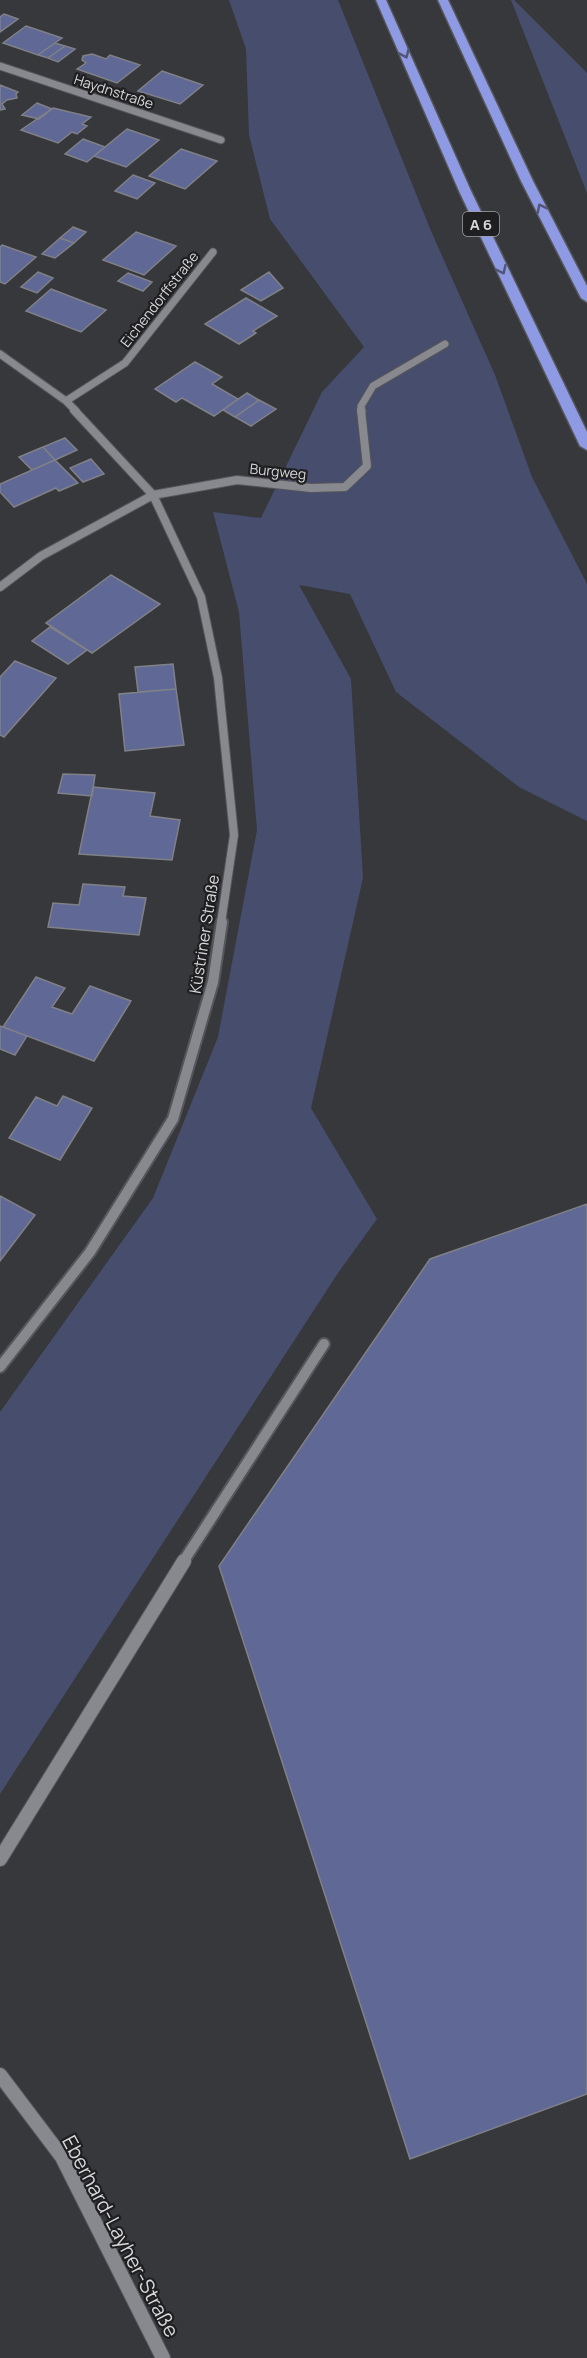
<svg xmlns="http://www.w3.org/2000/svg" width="587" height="2358" font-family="Manrope,sans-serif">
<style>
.green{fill:#474d6c}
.building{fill:#606895;stroke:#808187;stroke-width:1.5}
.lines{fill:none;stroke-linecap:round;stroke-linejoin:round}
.minor-far3-casing{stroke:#56565a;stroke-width:9}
.minor-far2-casing{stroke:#56565a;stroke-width:10}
.minor-far1-casing{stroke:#56565a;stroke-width:14}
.minor-casing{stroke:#56565a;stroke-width:16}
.highway-casing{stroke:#56565a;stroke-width:3}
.minor-far3{stroke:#88898f;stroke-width:7}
.minor-far2{stroke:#88898f;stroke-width:8}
.minor-far1{stroke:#88898f;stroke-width:10}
.minor{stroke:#88898f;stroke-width:14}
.highway{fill:#8e9ae3;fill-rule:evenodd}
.oneway{stroke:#515678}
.labels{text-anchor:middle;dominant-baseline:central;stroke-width:4.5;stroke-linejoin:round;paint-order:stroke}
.far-street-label{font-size:14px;fill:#d7d8db;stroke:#1f1f21}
.shield{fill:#1f1f21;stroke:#a0a0a3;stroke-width:1.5}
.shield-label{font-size:15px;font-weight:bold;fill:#d7d8db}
.street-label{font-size:16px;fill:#d7d8db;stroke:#1f1f21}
.near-street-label{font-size:20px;fill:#d7d8db;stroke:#1f1f21}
</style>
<rect width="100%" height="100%" fill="#36383c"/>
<path class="green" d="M229,0h109l93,231 64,144 37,102 55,107v237l-68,-34 -123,-95 -46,-98 -51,-9 52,94 12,199 -52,230 66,111 -39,54 -338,521v-382l153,-214 65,-161 39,-207 -18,-218 -26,-100 48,6 61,-126 42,-45 -94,-128 -21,-84 -3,-86z
M511,0h3l73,73v120z"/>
<path class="building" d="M4,14l14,5 -18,13v-15z
M26,26l36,12 -24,17 -35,-12z
M55,43l10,3 -17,12 -10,-3z
M65,46l10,3 -17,13 -10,-4z
M92,54l14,5 4,-4 30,10 -23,18 -40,-14 9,-6 -4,-3 1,-4z
M162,71l41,14 -23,19 -42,-13z
M0,85l18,7 -2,2 1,4 -10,2 -5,4 3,5 -5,1z
M37,103l15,6 -13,10 -17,-4z
M53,108l38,9 -9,7 5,2 -10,8 -5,-2 -14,11 -37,-13z
M127,129l32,11 -33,27 -32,-11z
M83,139l22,8 -18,15 -22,-8z
M181,149l36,12 -32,28 -36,-13z
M133,175l22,8 -18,16 -22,-8z
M73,227l13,5 -12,11 -14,-5z
M136,232l40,14 -32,29 -41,-15z
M60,238l14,5 -19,15 -13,-4z
M2,245l34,12 -31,27 -5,-2v-35z
M38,272l15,6 -16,15 -16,-6z
M269,272l14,16 -22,13 -20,-11z
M128,273l24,9 -9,9 -25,-10z
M51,289l55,21 -25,22 -55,-21z
M246,298l31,18 -24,15 3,2 -17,11 -34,-20z
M195,362l27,15 -10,7 26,15 -24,17 -32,-18 -6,4 -21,-13z
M247,393l12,7 -24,17 -12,-7z
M259,400l17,9 -25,17 -16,-9z
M65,438l12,12 -22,10 -12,-13z
M43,447l12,13 -23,10 -13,-13z
M91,459l13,15 -21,8 -13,-14z
M55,460l23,23 -19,8 -3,-3 -42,19 -14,-15v-8z
M111,575l49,29 -68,49 -46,-30z
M50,627l37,23 -19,14 -36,-23z
M15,661l41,17 -52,59 -4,-2v-58z
M173,664l3,25 -38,3 -3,-25z
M176,689l8,56 -59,6 -6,-57z
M63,774l32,1 -3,21 -34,-3z
M93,787l62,6 -5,23 30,4 -8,40 -93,-6z
M83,884l42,3 -2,9 23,2 -7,37 -91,-8 5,-24 26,2z
M36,977l29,11 -13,19 20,7 18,-28 41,15 -37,60 -91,-34z
M0,1026l27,10 -12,19 -15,-6z
M63,1096l29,12 -32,52 -51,-22 27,-41 21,9z
M0,1196l35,19 -35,46z
M587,1204v890l-177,65 -191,-593 211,-307z"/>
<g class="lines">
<g class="minor-far3-casing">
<path id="minor-far3" d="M0,66l221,74
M0,354l66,47 10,10
M66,401l59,-38 88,-111
M362,411l-1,-5 12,-20 72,-42"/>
</g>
<g class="minor-far2-casing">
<path id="minor-far2" d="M74,410l79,85 48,102 17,81 16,157 -13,88
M0,587l41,-31 112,-61 84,-15 74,8 34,-1 22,-21 -6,-56"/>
</g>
<g class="minor-far1-casing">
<path id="minor-far1" d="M0,1367l90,-115 83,-133 40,-137 9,-60
M183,1562l141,-218"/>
</g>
<g class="minor-casing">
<path id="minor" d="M0,1859l184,-298
M0,2075l62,82 101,201"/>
</g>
<g class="highway-casing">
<path id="highway" d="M376,0h10l85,191 116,241v18l-7,-4 -121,-255z
M438,0h10l85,181 54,105v16l-6,-4 -60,-117z"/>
</g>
<use href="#minor-far3" class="minor-far3"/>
<use href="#minor-far2" class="minor-far2"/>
<use href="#minor-far1" class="minor-far1"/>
<use href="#minor" class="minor"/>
<use href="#highway" class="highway"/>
</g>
<defs><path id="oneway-chevron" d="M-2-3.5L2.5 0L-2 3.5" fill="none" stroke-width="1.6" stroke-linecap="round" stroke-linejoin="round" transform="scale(1.5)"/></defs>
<g class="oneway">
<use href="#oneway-chevron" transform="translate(405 54) rotate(66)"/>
<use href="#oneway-chevron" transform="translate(541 208) rotate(-117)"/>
<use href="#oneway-chevron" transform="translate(502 270) rotate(65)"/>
</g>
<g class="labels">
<g class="far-street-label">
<text transform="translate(114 91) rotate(18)">Haydnstraße</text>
<text transform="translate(159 299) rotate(-52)">Eichendorffstraße</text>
<text transform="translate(278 471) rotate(6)">Burgweg</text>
</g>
<rect class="shield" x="463" y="212" width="36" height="24" rx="4.5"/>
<g class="shield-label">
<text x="481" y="224">A 6</text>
</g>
<g class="street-label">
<text transform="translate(204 934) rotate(-81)">Küstriner Straße</text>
</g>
<g class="near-street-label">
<text transform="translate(121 2236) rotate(62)">Eberhard-Layher-Straße</text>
</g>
</g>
</svg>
